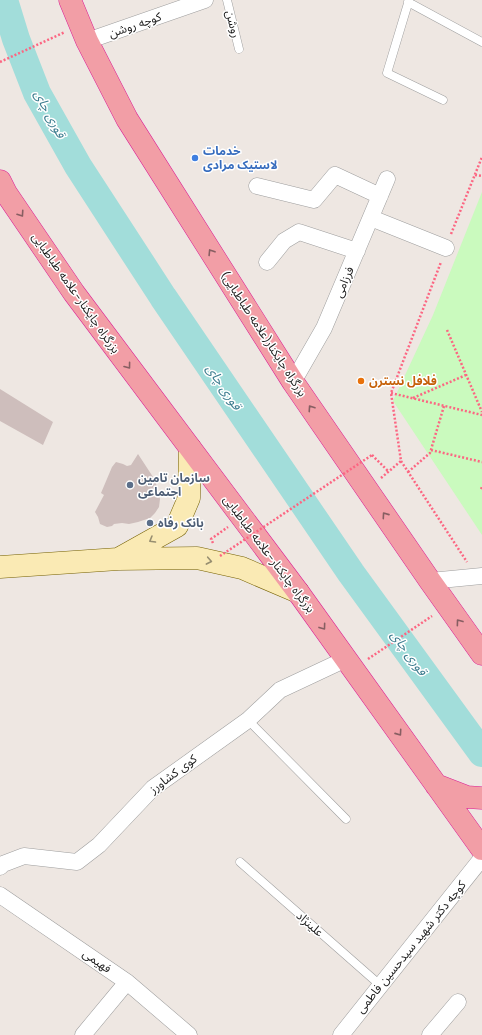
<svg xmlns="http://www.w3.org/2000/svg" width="482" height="1035" font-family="'DM Sans','Noto Sans Arabic',sans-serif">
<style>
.park{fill:#cafabe}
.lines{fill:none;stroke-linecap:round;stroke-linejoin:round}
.river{stroke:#a2ddda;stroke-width:28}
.building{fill:#cebebc}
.service-casing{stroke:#9e9e9e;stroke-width:9}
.minor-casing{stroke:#9e9e9e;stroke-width:17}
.secondary-casing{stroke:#756103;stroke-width:23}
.trunk-casing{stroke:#db2096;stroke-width:23}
.path{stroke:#fc6682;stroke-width:2.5;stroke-dasharray:2 2;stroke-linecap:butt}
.service{stroke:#fff;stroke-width:8}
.minor{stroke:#fff;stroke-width:16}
.secondary{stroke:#faeab4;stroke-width:22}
.trunk{stroke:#f29ea6;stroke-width:22}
.path-bridge{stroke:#fc6682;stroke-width:2.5;stroke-dasharray:2 2;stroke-linecap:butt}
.oneway{stroke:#885e62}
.oneway2{stroke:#978e70}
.shop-dot{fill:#3f7fe0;stroke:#fff;stroke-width:1.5}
.food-dot{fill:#e8710a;stroke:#fff;stroke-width:1.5}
.service-dot{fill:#5c6f8a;stroke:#fff;stroke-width:1.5}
.labels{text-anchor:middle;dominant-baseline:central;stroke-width:3;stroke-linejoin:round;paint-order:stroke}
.street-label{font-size:12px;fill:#1d1d1d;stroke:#fff}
.shop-label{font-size:12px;font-weight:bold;fill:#366cbe;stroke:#fff;text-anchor:start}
.food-label{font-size:12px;font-weight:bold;fill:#c56008;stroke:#fff;text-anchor:start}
.service-label{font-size:12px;font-weight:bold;fill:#4e5e75;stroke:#fff;text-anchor:start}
.water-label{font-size:13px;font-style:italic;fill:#3d7d8f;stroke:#fff}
</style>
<rect width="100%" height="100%" fill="#eee7e2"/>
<path class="park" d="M482,192v343l-89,-134 40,-86z"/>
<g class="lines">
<path class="river" d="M4,0l12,39 21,54 41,73 85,131 188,276 131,180"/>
</g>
<path class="building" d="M0,389l53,33 -10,23 -43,-24z
M138,454l17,26 5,19 -1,8 -4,6 -5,5 -12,4 -9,2 -7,-1 -8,1 -2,2 -5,1 -7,-3 -2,-7 -3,-5 9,-17 -3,-2 11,-26 4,-5 7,2 4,2 4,-1z"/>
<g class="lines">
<g class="service-casing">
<path id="service" d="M227,0l12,49
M409,0l-22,73 56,27
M408,2l74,40
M248,720l98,99
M240,862l140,123"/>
</g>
<g class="minor-casing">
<path id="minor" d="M87,41l118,-41
M257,186l57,14 21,-25 45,21
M371,218l75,30
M267,262l17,-21 15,-9 58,19
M293,382l31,-54 63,-149
M430,581l52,-5
M0,867l3,-3 21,-8 53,6 22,-17 54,-57 95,-68 32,-30 66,-31
M0,895l127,87 62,53
M83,1035l44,-53
M341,1035l141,-177
M430,1035l28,-33"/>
</g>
<g class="secondary-casing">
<path id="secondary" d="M190,448l-1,50 -12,28 -59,33 79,-1 45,10 56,24
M0,567l118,-8"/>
</g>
<g class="trunk-casing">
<path id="trunk" d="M70,0l17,41 40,78 166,263 137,199 52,73
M0,181l6,12 68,100 224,299 184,257
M436,785l31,12 15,1"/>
</g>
<path class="path" d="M0,62l65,-30
M475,175l7,1
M451,234l31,-77
M447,330l35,82
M391,393l91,22
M413,398l53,-23
M431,450l51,12
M372,455l17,17
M401,461l66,101
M408,472l22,-19 14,-47
M381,478l20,-17 -10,-68 50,-131
M481,489l1,-2
M213,543l-2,-4 17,-12
M368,659l64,-43"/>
<use href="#service" class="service"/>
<use href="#minor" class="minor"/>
<use href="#secondary" class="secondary"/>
<use href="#trunk" class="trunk"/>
<path class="path-bridge" d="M220,556l152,-101"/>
</g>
<defs><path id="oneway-chevron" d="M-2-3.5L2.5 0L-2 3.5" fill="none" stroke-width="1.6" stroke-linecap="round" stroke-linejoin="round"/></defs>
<g class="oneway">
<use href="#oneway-chevron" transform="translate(21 214) rotate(56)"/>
<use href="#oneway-chevron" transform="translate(211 252) rotate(-122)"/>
<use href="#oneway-chevron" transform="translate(128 366) rotate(53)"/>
<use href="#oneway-chevron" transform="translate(311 408) rotate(-124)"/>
<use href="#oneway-chevron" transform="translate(385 515) rotate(-125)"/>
<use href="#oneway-chevron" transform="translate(459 622) rotate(-126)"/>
<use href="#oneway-chevron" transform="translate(323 627) rotate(54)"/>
<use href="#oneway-chevron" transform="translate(399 733) rotate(55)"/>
</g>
<g class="oneway2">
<use href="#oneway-chevron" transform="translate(152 540) rotate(150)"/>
<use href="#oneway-chevron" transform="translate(209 561) rotate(11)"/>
</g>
<circle class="shop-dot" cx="195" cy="158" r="4"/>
<circle class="food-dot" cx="361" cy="381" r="4"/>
<g class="service-dot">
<circle cx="130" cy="485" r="4"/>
<circle cx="150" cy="523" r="4"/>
</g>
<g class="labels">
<g class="street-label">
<text transform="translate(233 24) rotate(76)">روشن</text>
<text transform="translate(135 25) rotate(-19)">کوچه روشن</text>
<text transform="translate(344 282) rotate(-67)">فرزامی</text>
<text transform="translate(76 293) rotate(55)">بزرگراه چایکنار-علامه طباطبایی</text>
<text transform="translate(264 334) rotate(57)">بزرگراه چایکنار(علامه طباطبایی)</text>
<text transform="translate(269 554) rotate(53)">بزرگراه چایکنار-علامه طباطبایی</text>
<text transform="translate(173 774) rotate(-37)">کوی کشاورز</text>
<text transform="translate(310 924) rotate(41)">علینژاد</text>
<text transform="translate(411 947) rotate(-51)">کوچه دکتر شهید سیدحسین فاطمی</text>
<text transform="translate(97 961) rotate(35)">فهیمی</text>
</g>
<g class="shop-label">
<text x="203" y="151">خدمات<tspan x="203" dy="14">لاستیک مرادی</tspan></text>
</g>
<g class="food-label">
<text x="369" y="381">فلافل نسترن</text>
</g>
<g class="service-label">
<text x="138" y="478">سازمان تامین<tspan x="138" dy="14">اجتماعی</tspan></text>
<text x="158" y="523">بانک رفاه</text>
</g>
<g class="water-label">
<text transform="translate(50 114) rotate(62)">قوری چای</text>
<text transform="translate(224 387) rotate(56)">قوری چای</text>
<text transform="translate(409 653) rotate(54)">قوری چای</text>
</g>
</g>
</svg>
